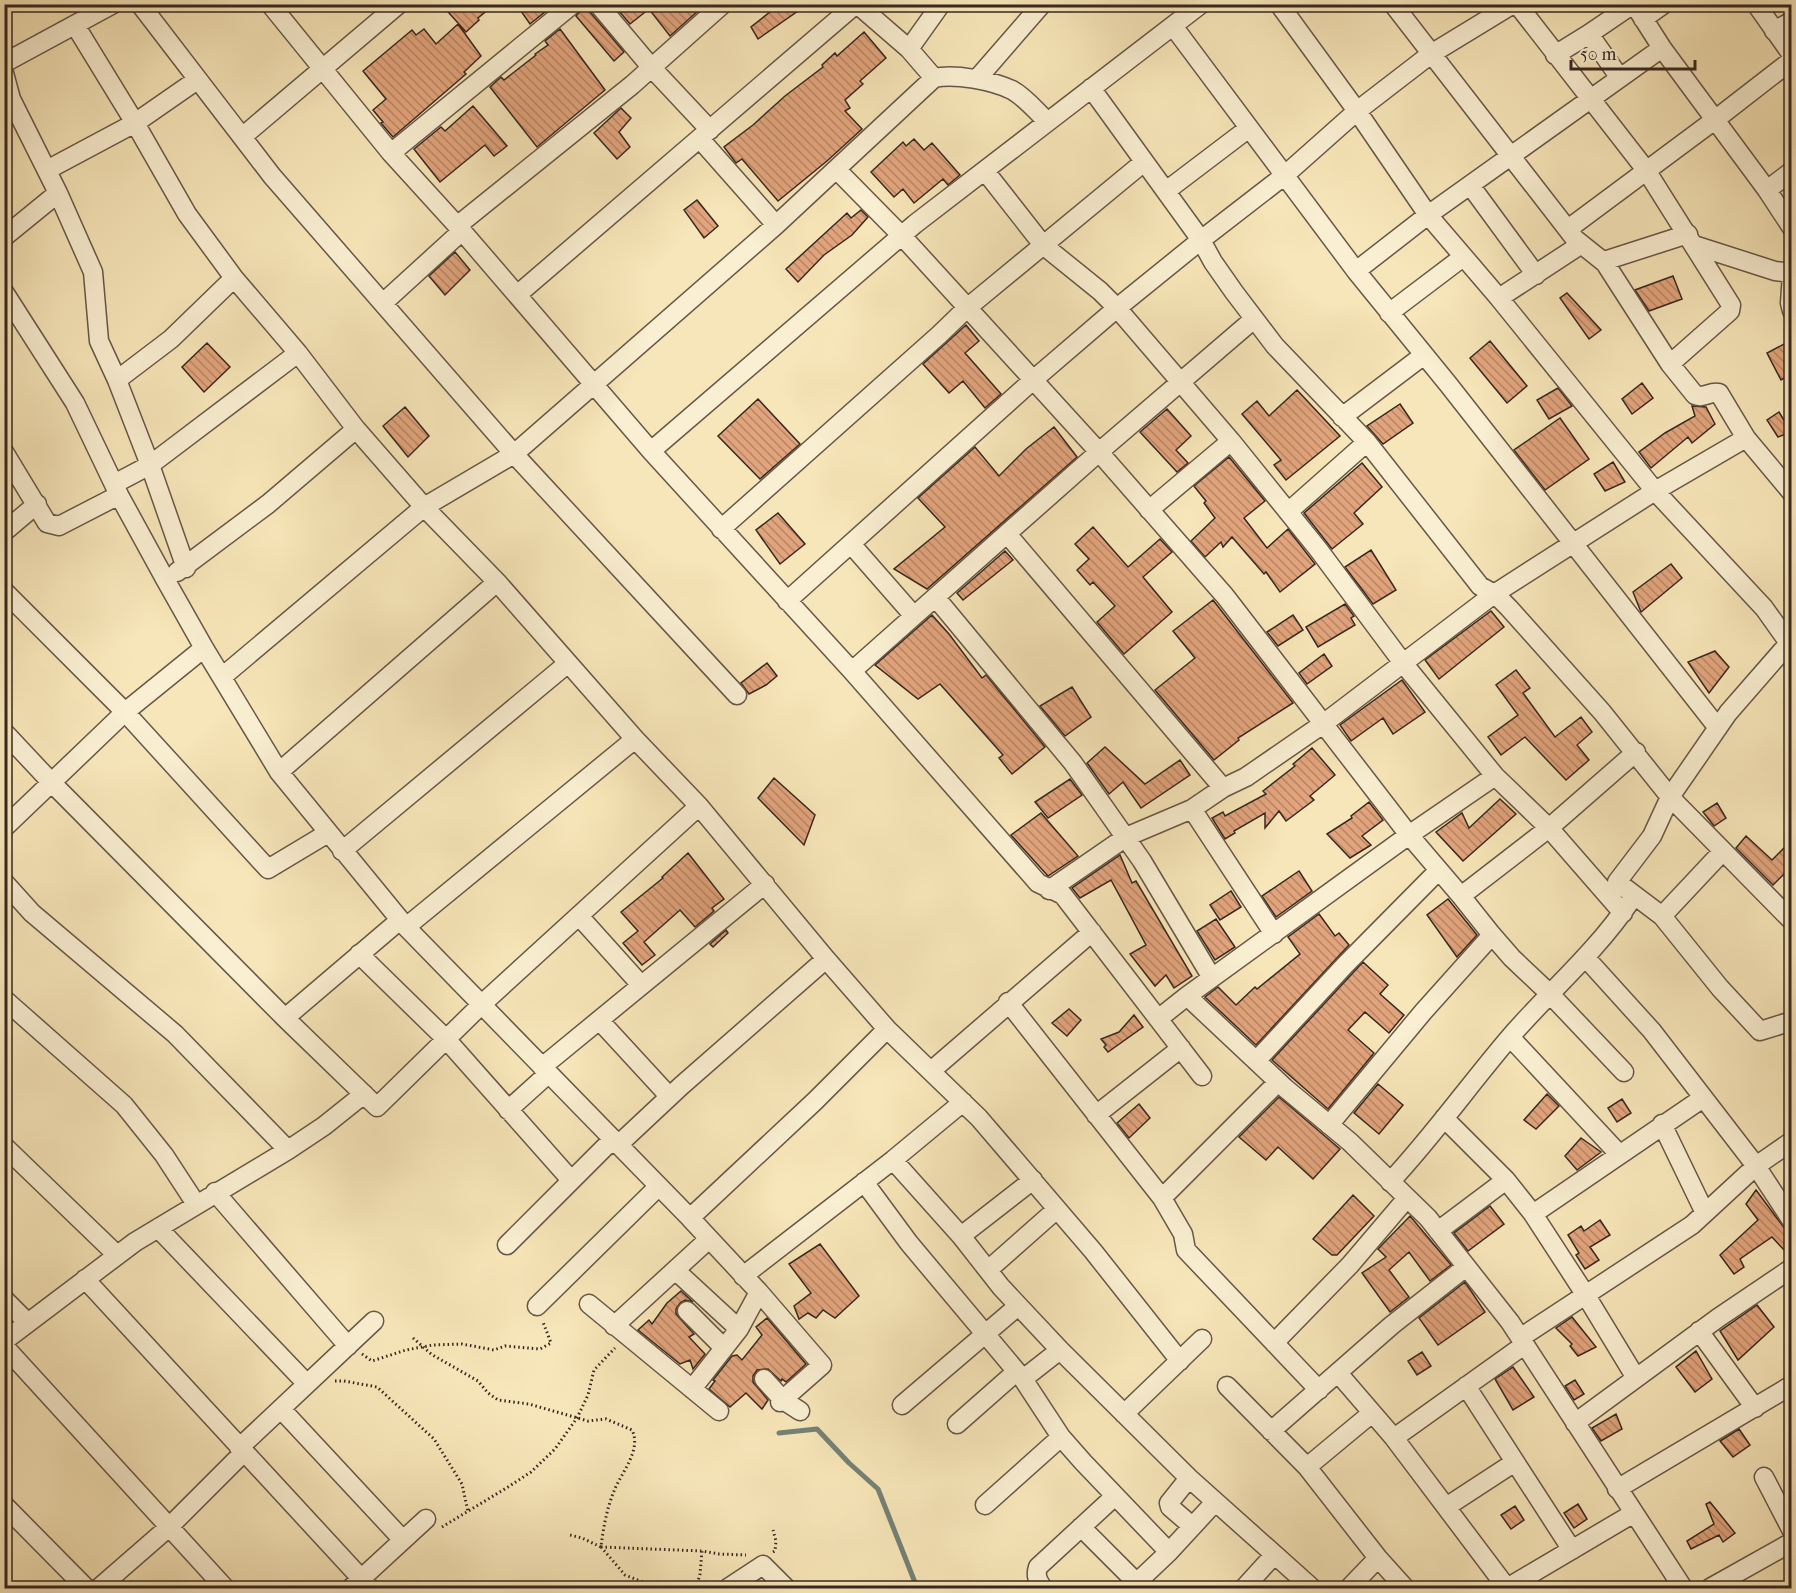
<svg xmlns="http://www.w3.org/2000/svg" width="1796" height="1593" font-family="'IM FELL French Canon',serif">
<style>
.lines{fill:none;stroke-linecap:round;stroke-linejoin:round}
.stream{stroke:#748277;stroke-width:5}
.building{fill:url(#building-back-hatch);stroke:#372721;stroke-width:1.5}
.street-casing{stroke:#675747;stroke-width:21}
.path{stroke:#372721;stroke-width:3;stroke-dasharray:1.5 3;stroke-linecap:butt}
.street{stroke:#faefd2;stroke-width:18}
</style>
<defs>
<pattern id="building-back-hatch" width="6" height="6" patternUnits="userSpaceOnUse" patternTransform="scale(1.5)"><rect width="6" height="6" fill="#e2a47c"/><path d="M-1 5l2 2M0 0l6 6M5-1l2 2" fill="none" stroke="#b88665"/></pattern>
</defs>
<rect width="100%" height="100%" fill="#f7e6b9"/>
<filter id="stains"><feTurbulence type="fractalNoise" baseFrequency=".00333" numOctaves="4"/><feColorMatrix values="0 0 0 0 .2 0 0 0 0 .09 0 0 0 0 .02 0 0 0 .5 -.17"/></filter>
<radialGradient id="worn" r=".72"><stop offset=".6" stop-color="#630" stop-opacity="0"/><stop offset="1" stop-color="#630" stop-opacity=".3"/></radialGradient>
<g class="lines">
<path class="stream" d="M779,1433l38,-4 32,34 29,26 38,96 16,3"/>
</g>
<path class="building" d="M441,4h54l-17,14 1,2 -13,12z
M516,4h19l5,7 4,-3 2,3 -16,13z
M584,4h3l2,7 35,41 -10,9 -38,-45 7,-8z
M613,4h82l4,6 -29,26 -21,-27 -19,15z
M780,4h28l-50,35 -7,-12z
M458,24l23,32 -17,16 2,2 -73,63 -12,-14 2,-1 -10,-12 13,-11 -23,-28 49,-41 4,5 8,-6 12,15z
M560,29l45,61 -68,57 -47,-60 11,-10 3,3 32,-25 -1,-1 13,-9 -3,-4z
M864,32l22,26 -26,23 3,3 -18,16 5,8 -5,3 17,18 -35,32 -49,40 -36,-42 -6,4 -12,-16 29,-22 32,-29 38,-29 -1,-2 13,-12 2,3z
M473,106l34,40 -13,10 -9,-11 -45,37 -26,-33 27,-22 4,4z
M621,108l10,10 -12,14 11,15 -13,12 -23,-26z
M914,139l10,11 8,-7 28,32 -12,10 -5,-6 -29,24 -11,-14 -9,8 -23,-25 32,-30 3,4z
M697,200l21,26 -14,12 -20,-28z
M861,210l7,7 -16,18 -28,20 -26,27 -12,-13 61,-56 4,5z
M455,252l15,18 -25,25 -16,-19z
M1673,276l9,23 -33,12 -14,-21z
M1567,293l34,37 -12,9 -29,-41z
M966,325l13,16 -14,12 36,41 -16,14 -22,-27 -14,12 -26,-29z
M1490,341l37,45 -20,17 -37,-45z
M1788,342l3,7v25l-10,6 -14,-27z
M207,343l23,24 -26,25 -22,-25z
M1642,383l11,15 -21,16 -10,-15z
M1558,388l14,18 -23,13 -12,-19z
M1297,390l43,46 -54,44 -12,-15 7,-5 -39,-46 15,-13 12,15z
M758,399l42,45 -40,35 -42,-43z
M1400,404l13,19 -30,21 -16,-18z
M1692,406l14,1 9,17 -23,19 -4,-6 -37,31 -12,-16 26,-19 30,-17z
M405,407l24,29 -21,21 -25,-31z
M1167,409l24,27 -15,14 12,13 -11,9 -37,-40z
M1779,412l12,20 -13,5 -11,-17z
M1560,418l29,41 -44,31 -31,-40z
M1054,427l23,30 -150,132 -33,-20 51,-42 -27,-29 57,-51 24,29 27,-27z
M1229,457l36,44 -21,17 23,30 21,-19 27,35 -35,28 -14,-20 -2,2 -32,-37 -9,10 -2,-5 -16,15 -14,-16 24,-23 -11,-15 2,-2 -12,-15z
M1613,462l12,20 -20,9 -11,-17z
M1362,463l20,24 -28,26 9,11 -31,25 -28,-36z
M778,513l27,31 -25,20 -24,-34z
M1093,527l35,40 32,-28 12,13 -29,25 29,35 -48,42 -27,-32 18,-16 -22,-24 -3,3 -13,-15 12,-11 -14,-15z
M1371,550l25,40 -23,14 -28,-37z
M1005,551l8,9 -50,40 -6,-7z
M1671,564l11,14 -41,34 -8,-20z
M1213,600l80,103 -55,35 1,2 -25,20 -59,-70 40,-32 -22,-27z
M1345,604l9,12 -3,2 4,7 -37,22 -12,-20z
M1491,611l13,16 -65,52 -14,-19z
M932,615l17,19 33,44 4,-3 59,72 -33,27 -13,-16 4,-3 -63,-71 -22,15 -43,-34z
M1293,615l10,15 -25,16 -11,-14z
M1715,651l14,16 -20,26 -21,-31z
M1324,654l8,12 -25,18 -8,-11z
M767,663l10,13 -11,9 -17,9 -8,-11z
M1516,670l14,18 -7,5 32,44 26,-20 11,15 -15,13 12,15 -23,20 -41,-43 -24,18 -13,-18 30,-22 -22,-30z
M1402,680l23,32 -32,22 -10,-16 -32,23 -11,-16z
M1072,687l19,30 -26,19 -25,-30z
M1105,747l40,37 35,-24 10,15 -49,33 -18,-26 -14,12 -22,-31z
M1312,748l23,27 -25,21 4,4 -28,21 -7,-10 -14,17v-15l-31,18 1,2 -10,6 -13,-21 11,-6 2,4 41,-22 -3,-3 32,-25 -2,-2z
M774,778l41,37 -11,30 -46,-47z
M1070,779l12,16 -34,23 -13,-16z
M1500,799l16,15 -53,47 -27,-29 26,-19 7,15z
M1369,802l14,18 -21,16 9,9 -21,13 -23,-24 25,-16 -1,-2z
M1717,803l9,15 -12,8 -11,-14z
M1041,813l37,43 -30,20 -37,-41z
M1746,836l26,24 13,-13 6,9v11l-18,18 -37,-37z
M688,853l36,46 -12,9 2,3 -19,16 -15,-17 -36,32 11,13 -13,10 -19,-22 15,-12 -17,-19 42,-34 -1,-1z
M1120,855l12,28 4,-2 56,95 -18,12 -8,-13 -11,11 -25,-32 16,-9 -35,-65 -31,18 -8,-10z
M1299,871l13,20 -36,26 -14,-21z
M1231,891l10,16 -21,13 -10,-15z
M1448,899l29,36 -20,22 -30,-42z
M1319,914l16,22 4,-3 10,12 -93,100 -51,-48 13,-10 18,18 19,-18 2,2 43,-35 -12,-17z
M1216,919l19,28 -20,13 -18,-29z
M726,930l2,3 -15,14 -3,-3z
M1363,962l25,23 -8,9 24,21 -15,18 -24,-21 -17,18 26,23 -46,56 -56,-49z
M1069,1009l12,11 -14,16 -15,-13z
M1134,1015l9,12 -35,25 -4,-5 2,-2 -5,-6 18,-7z
M1378,1084l25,21 -24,29 -25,-21z
M1547,1094l12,12 -23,23 -12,-9z
M1279,1097l61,52 -27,30 -35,-32 -12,13 -27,-23z
M1622,1099l9,14 -14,9 -9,-14z
M1139,1104l11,14 -21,20 -12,-15z
M1581,1138l20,14 -24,18 -12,-14z
M1756,1190l35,47 -7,13 -12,-13 -32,22 4,8 -10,7 -14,-19 38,-35 -12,-16z
M1353,1195l21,21 -37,39h-5l-19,-16z
M1490,1206l14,18 -36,27 -14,-18z
M1410,1216l41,49 -21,16 -21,-29 -20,18 20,27 -19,15 -28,-39 24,-16 -8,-8z
M1600,1220l10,15 -20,12 9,13 -14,9 -9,-14 3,-2 -11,-18 13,-9 3,5z
M820,1244l39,52 -24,22 -12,-8 -7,8 -8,-5 -9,6 -5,-13 17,-13 -22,-29z
M1465,1282l20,30 -47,33 -19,-27z
M681,1291l12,11 -8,-2 -5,3 -4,6v5l18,20 -5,3 16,17 -12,15 -3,-9 -10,4 -42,-34 11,-10 3,4 15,-21z
M1757,1305l17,22 -36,33 -18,-29z
M1572,1317l24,30 -18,9 -8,-10 2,-2 -16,-16z
M767,1318l39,46 -20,18 -4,-3 -1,2 -13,-12 -11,1 -4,6v6l15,18 -6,9 -16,-16 -16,14 -21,-18 6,-8 -2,-1 19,-24 5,-1 5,5 20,-25 -6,-8z
M1696,1351l16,28 -17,13 -19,-25z
M1422,1352l9,14 -14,9 -9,-14z
M1513,1367l21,30 -21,13 -18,-31z
M1575,1380l9,14 -10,6 -9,-14z
M1616,1414l6,15 -21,12 -9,-13z
M1739,1429l11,16 -17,12 -13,-16z
M1710,1502l25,31 -12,9 -4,-7 -28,14 -4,-8 27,-17 -8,-20z
M1578,1504l9,15 -13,9 -10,-15z
M1515,1506l9,14 -13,9 -10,-14z"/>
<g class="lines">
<g class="street-casing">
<path id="street" d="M140,4l132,172 242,278 223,241
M270,4l121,149 71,78 189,220 264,-227 286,-220
M598,4l53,63 59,63
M857,4l52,45 25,29
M1279,4l78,107 71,104 71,83 156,193 109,117 25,35 3,-3
M1393,4l182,235 30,24 65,101 25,31c8,4 15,-4 24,-2l27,45 46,55
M1517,4l129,166 85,135 -1,6 -60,53
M1634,4l28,44 105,142 25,38
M1756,4l36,51
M1643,19l21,-15
M75,25l60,98 62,-43
M1173,26l183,245 92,113 270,344
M1774,31l18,-10
M1589,34l31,44
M909,49l32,-45
M1555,55l34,-21 44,-30
M4,63l109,-59
M4,73l7,26 47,94 35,79 6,69 18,39 33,85 36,103
M977,79l65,-75
M1091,88l110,152 12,22 21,30 41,54 92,96 113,144 16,9 13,13 93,104 68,85 122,124
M242,137l157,-133
M700,139l76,86
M391,153l182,-149
M47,170l88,-47 52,91 47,64
M837,170l65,66 197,216 126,144 184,239 52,61 31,39 20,23 37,35 75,79
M985,171l58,74 57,46 17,17 114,133 87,108 85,114 92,113 54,52 74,85
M1470,185l66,90
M1767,190l25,-19
M1166,191l83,-63
M457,226l175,-141 91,-81
M1568,229l148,-110 76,-59
M4,237l54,-44
M1694,245l81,26 17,2
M1605,263l-1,-2 84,-27
M1356,271l72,-56 234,-167
M1792,274l-2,29 2,8
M4,292l71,111 44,92 46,84 39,69 75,124 127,155 284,291 69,74 63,73 -42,37
M517,295l339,-291
M1499,298l81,-53
M383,303l79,-72
M1389,313l74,-56
M1342,417l82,-62
M651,451l201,220 186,212 25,12 139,181
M4,452l43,71 12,3 60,-31
M114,484l36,-19 148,-112 -64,-75 -63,61 -54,41
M1149,510l82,-69
M1288,512l79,-70
M721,529l218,-194 28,-27 177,-146
M4,532l33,-28
M1008,535l215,253
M851,544l63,72
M177,572l91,-68 88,-75
M4,591l121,121 143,157 60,-36
M936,598l137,165 69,98 70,117
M787,601l245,-220 85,-73 84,-68 84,-65 72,-64 74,-57 82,-50
M1792,648l-3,-5 -61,70 -58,84 -18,39 -35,46 45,34 58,72 40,43 32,-10
M852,671l247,-219 155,-133
M222,677l202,-170 90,-53 262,-229 158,-147c21,-5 59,3 78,12 13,7 25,22 35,31
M4,732l47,50 234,236 92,89 105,-103 217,-198 -64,-67 -138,-157 -73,-75 -68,-78 -58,-76
M279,772l218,-190
M699,806l127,153 61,70 92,89 114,133 87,110
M1192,809l82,125
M4,828l121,-116 79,-64
M342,851l225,-187
M4,882l28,31 143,121 113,116
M1049,890l77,-53 66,-28 31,-21 23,-11 77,-53 171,-130 161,-103 91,-53
M1461,896l88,-68 87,-76
M579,916l62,69
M1662,916l61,-65
M406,927l229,-188
M359,954l87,85 125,141
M1585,957l67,74 104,135 36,55
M1187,996l98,92 65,54 78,76 82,104 173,266
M4,999l120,106 40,50 32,49
M1008,1002l154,196 21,36 3,16 133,140
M285,1018l115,-98
M1158,1019l29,-23 222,-161 86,-59
M599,1020l70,76
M1510,1037l109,117
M1256,1061l89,-96 93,-94
M542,1067l223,-183
M931,1071l161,-139
M508,1110l40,-36
M1096,1115l85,-67
M1444,1118l62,62 27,34 52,80 51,84
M1662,1124l43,89
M1329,1125l94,-113 69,-77
M618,1145l63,-59 145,-127
M4,1146l113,109
M893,1160l68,76 40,51 59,63 129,128 123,110
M864,1182l45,61 114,136 38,58 22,25 86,90
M1390,1182c43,-46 79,-97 120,-145 39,-45 85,-84 119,-134
M215,1192l133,154
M1162,1198l116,-116
M1533,1214l170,-116
M690,1218l125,-117 72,-72
M158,1228l149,156
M1438,1231l68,-51
M961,1236l72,-56
M507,1245l106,-106
M675,1270l64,59
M988,1270l69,-61
M743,1276l150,-116 70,-58
M85,1279l285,309
M4,1299l24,24
M589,1304l130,107
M537,1306l122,-120
M687,1311l37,37
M614,1326l95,-87
M1699,1331l56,77
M1520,1338l172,-113 64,-59 36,-25
M4,1341l131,-99 153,-92 36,-24 40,-32
M1274,1343l76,-78 57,-67
M4,1346l221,242
M1338,1373l56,65 113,150
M764,1379l19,21 17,11
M1023,1379l37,-29
M1227,1386l80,81 71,91 27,30
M1466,1386l106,164
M692,1389l47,-60 20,-37
M902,1405l116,-99
M281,1409l122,131
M1124,1414l78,-75
M1575,1423l143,-105 74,-50
M957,1424l59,-52
M1271,1431l121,-106 74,-58
M1394,1438l130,-93
M239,1448l135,-127
M1307,1467l65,-54
M1764,1477l28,54
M1189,1478l-20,25 1,4 22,19
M1617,1489l175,-104
M4,1505l82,83
M985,1505l76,-68
M1446,1507l69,-45
M1081,1527l56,56
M99,1588l70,-61 74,-74
M351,1588l75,-69
M728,1588l35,-23 23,23
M1043,1588c-5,-7 -8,-12 -5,-21l77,-71
M1131,1588l38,-36 46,-50
M1244,1588l30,-33
M1349,1588l29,-30
M1507,1588l127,-75
M1710,1588l82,-46"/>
</g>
<path class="path" d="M413,1338l18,16 47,27 10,12 10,7 31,4 59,17 18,-2 26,11c10,20 -11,43 -18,61 -7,17 -11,38 -13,56l-19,-9 -12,-3
M362,1354l10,7 34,-11 27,-5 29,-1 32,6 11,-4 35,3 11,-6 -8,-21
M335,1381h9l33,6 57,52 28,45 6,28
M442,1527l66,-40 23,-15 24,-23 22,-31 11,-23 6,-25 21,-22
M601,1547l101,4
M601,1547l24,28 33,13
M773,1552l2,-1 1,-10 -3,-11
M696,1588l4,-14 2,-23 17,3 27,1"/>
<use href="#street" class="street"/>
</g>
<rect width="1796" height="1593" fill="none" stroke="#f7e6b9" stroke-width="24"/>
<rect x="6" y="6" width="1784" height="1581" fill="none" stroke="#372721" stroke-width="3"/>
<rect x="12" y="12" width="1772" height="1569" fill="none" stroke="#372721" stroke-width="1.5"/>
<path d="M1571 60v9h124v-9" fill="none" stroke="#372721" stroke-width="3"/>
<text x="1580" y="60" font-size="18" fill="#372721" stroke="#faefd2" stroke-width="4.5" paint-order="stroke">50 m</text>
<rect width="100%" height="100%" filter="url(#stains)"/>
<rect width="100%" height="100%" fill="url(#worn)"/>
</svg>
